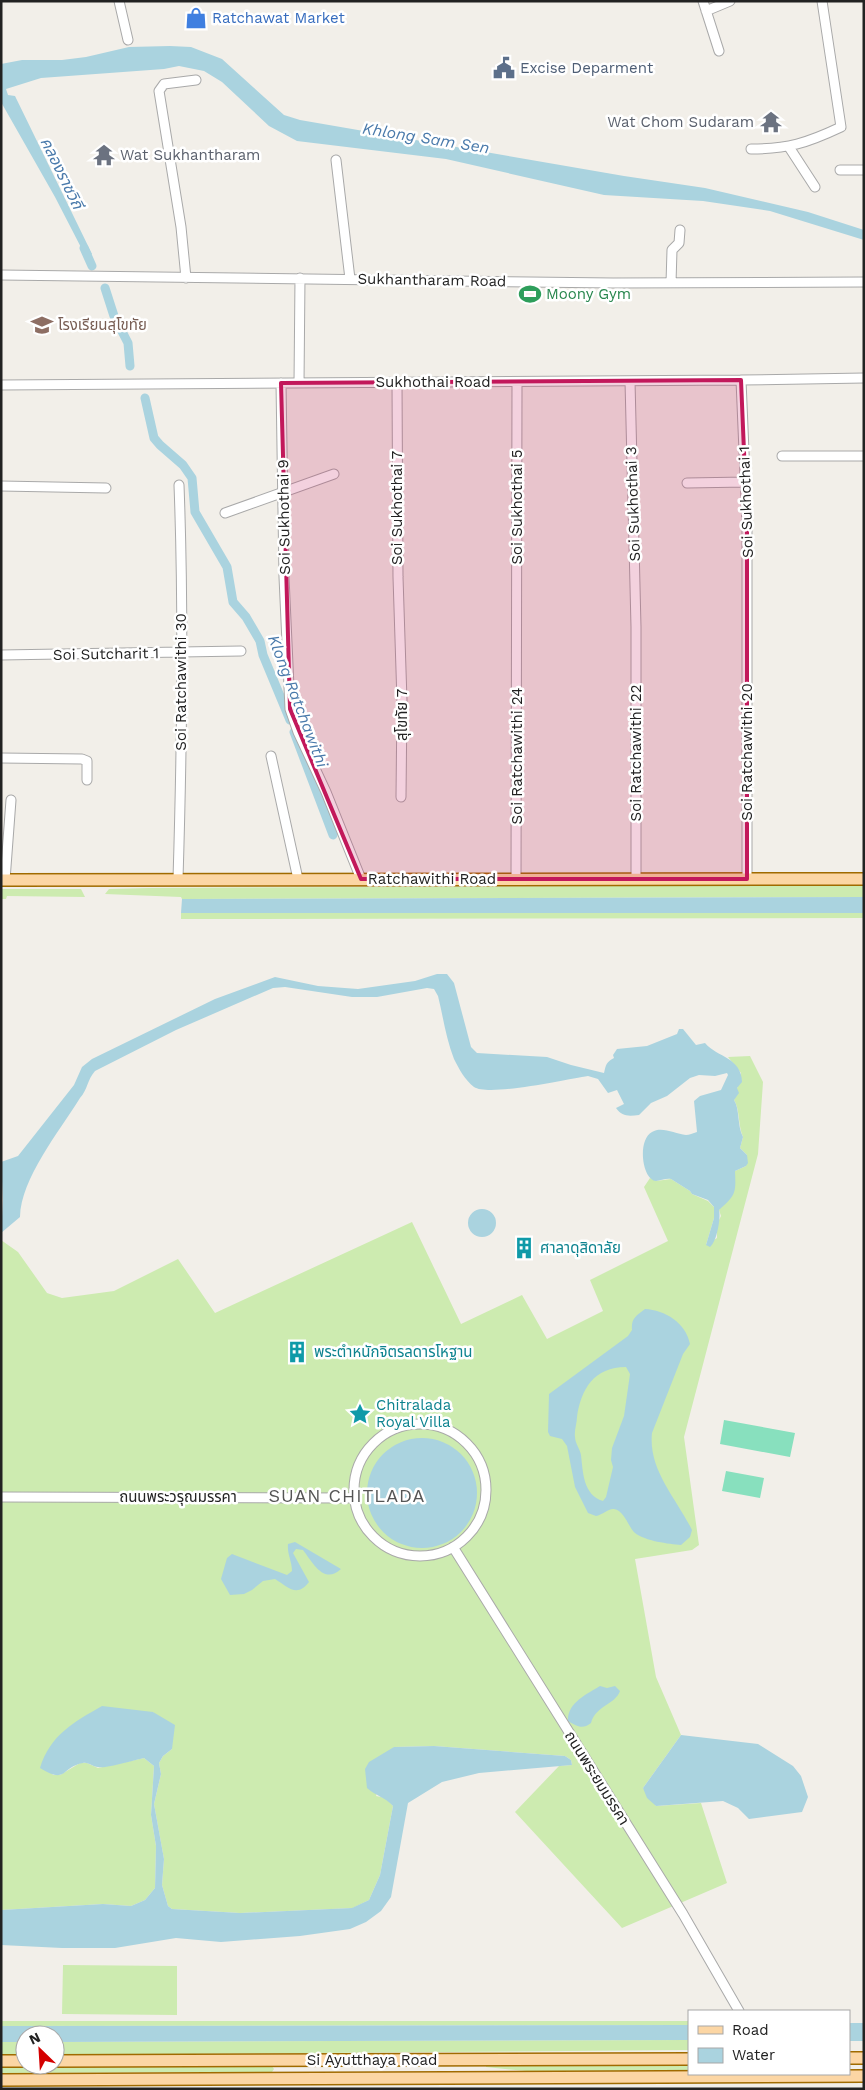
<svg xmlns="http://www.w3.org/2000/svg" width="865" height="2090" font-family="'Work Sans','Noto Sans Thai',sans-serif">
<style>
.grass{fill:#cdebb0}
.pitch{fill:#88e0be}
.water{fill:#aad3df;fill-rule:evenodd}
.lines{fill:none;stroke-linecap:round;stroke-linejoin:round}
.canal{stroke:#aad3df;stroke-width:9}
.minor-casing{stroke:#a9a9a9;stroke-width:11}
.major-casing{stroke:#a06b00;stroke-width:14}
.minor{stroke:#fff;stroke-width:9}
.major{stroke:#fcd6a4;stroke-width:11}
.marked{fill:#c2185b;fill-opacity:0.2;stroke:#c2185b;stroke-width:4;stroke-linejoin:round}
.labels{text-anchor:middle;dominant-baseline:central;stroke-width:5;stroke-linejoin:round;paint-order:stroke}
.shop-label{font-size:15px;fill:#366cbe;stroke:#fff;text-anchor:start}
.service-label{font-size:15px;fill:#4e5e75;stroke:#fff;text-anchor:start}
.worship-label{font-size:15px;fill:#5b616d;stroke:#fff;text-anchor:end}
.street-label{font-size:15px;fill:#222;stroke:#fff}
.leisure-label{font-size:15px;fill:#27864d;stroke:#fff;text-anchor:start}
.education-label{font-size:15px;fill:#785e54;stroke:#fff;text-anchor:start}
.culture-label{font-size:15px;fill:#0d838f;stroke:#fff;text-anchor:start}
.water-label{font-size:16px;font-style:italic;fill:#4a7aab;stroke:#fff}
.quarter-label{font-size:18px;letter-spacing:1px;fill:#555;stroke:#fff}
</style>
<rect width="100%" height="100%" fill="#f2efe9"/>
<path class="grass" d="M864,885v12l-682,2 -1,-2 -76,-3 4,-5 40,-1z
M1,889h80l4,8 -78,-1 -1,3h-5z
M181,913h683v5l-683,1z
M750,1056l13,26 -5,72 -74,283 15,108 -7,5 -57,9 21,118 25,58 -38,53 13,18 45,-3 26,80 -105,45 -107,-116 44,-46 13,-1 -1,-5 -6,-4 -131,-10 -40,1 -18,49 10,2 7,8 -13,69 -11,25 -16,8 -113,5 -68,-4 -4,-3 -6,-21 2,-26 -10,-55 7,-30 -2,-11 4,-7 9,-7 -19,-37 -101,63h8l20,-12h7l11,5 46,-10 10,8 -3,49 5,31 -1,42 -10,12 -14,6 -28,-2 -102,6v-670l17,12 29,41 15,5 52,-7 64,-32 37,54 197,-91 49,102 61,-29 25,44 56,-28 -13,-31 78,-39 -24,-54 6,-9 6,3 15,-2 19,12 2,3 16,7 6,6v11l-8,27 11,-7v-14l4,-8 -2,-6 16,-25v-14l11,-5 1,-11 -7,-7 3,-11c-5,-11 -3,-28 -9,-37l7,-27 -13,-16z
M63,1965l114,1v49l-115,-1z
M1,2021h688v4l-688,1z
M689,2040v10l-634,5v-13z
M1,2042h24v13h-24z
M486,2063h203v8h-163l-40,-4z
M271,2065l3,4 -2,3h-3l-268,1v-7z"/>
<path class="pitch" d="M724,1420l71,13 -5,24 -70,-13z
M726,1471l38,7 -4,20 -38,-7z"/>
<path class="water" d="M170,46l21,1 31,12 62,56 16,5 324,56 81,12 103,24 56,18v10l-94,-29 -67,-10 -99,-6 -158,-36 -149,-18 -28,-15 -47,-44 -18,-11 -25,-5 -15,3 -123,9 -35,11 2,6 7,1 77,158 -5,5 -32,-62 -54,-95v-38l21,-4h40l24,-3 43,-10z
M864,897v16h-683l1,-14z
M437,974h10l7,9 17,64 6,6 70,4 24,8 33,8c2,-8 2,-11 10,-15l-1,-3 4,-6 30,-3 30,-12 2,-5h4l13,16 9,-2c13,15 36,14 37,39l-5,6 2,5 -5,7c6,9 3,26 9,37l-3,11 7,7 1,8 -2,3 -11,5c1,22 1,24 -16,39 2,7 -2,32 -9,37l-4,-2 8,-27v-11l-6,-7 -16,-6 -2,-3 -19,-12c-5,-1 -11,2 -15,2 -14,-1 -19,-41 -4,-49 10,-6 23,2 34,3 3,0 7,-2 11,-3l-3,-31 6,-5 21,-6 7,-15 -1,-2 -12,3 -16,-1 -9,3 -23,18 -16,7 -12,12c-10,1 -17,2 -23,-7l8,-4 -7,-14 -9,3 -10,-14 -10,-3c-21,3 -99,21 -114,11 -9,-7 -15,-18 -20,-28 -8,-20 -11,-43 -16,-63l-4,-7 -7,-1 -50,9h-25l-67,-10 -12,1 -97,42 -81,41c-8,9 -7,18 -15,27 -21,34 -59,80 -60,119l-19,16 2,-33 -2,-38 17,-6 56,-71 8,-18 10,-8 123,-60 60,-22 43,9 40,3 57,-8z
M468 1223a14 14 0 1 1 28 0a14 14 0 1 1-28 0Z
M645,1309c20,1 41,14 45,35l-7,10 -31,79c-4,37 25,66 40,97l-2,7 -9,8c-12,-1 -36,-4 -46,-12 -7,-6 -10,-22 -21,-24 -5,-1 -12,6 -18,7l-8,-3 -13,-26 -8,-41 -5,-7 -12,-3 -2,-4 1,-38 79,-58 4,-6c-1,-12 4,-14 13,-21zM626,1367l4,7 -6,42 -12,32 -1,12 2,7 -7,30 -3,4c-20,-6 -20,-29 -22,-46 -1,-6 -6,-12 -6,-18 -1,-6 2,-14 2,-20 4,-28 17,-50 49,-50z
M367 1493a55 55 0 1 1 110 0a55 55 0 1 1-110 0Z
M295,1542l46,27c-17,16 -28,-6 -38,-19l-7,-1 -3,4 16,29c-12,16 -21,5 -34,-3l-12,2 -11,9 -8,4 -14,1 -9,-16 6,-21 5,-4 55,21 5,-4c0,-10 -5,-17 -4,-27z
M600,1686l7,2 8,-2 5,5c-5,14 -24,14 -29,32 -9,7 -14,3 -23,-2 -1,-18 19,-27 32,-35z
M102,1706l51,6 22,13 -3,24 -9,7 -4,7 2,11 -7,30 10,55 -2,26 6,21 4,3 68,4 112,-5 17,-8 11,-25 13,-69c-8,-9 -17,-10 -26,-18l-2,-19 4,-7 25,-15 40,-1 131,10 6,4 1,5 -93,8 -37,9 -34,21 -17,94 -10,14 -15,11 -16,7 -50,7 -79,6 -45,-4 -61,10h-53l-61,-3v-35l102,-6 28,2 14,-6 10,-12 1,-42 -5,-31 3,-49 -10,-8c-10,2 -38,11 -46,9 -6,0 -9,-5 -15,-4 -22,4 -16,22 -43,5 10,-33 34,-46 62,-62z
M681,1735l77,9 35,22 8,10 7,21 -6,15 -53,7 -11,-11 -15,-7 -67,5 -9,-8 -4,-10z
M849,2023h15v18h-15z
M689,2025v15l-634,2v-7h-30v7h-24v-16z"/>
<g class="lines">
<path class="canal" d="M84,248l8,18
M105,288l9,28 14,27 2,23
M145,398l9,40 6,7 23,20 9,13 3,34 32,55 6,35 13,15 14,24 3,14 27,65
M294,732l39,103"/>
<g class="minor-casing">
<path id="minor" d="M119,1l9,39
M703,1l16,50
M706,11l24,-10
M789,147l26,40
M751,149c37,0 56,-6 90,-22l-19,-126
M336,160l14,119
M840,170h24
M1,275l612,8 251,-1
M186,278l-5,-51 -22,-136 5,-7 32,-4
M671,283l1,-33 7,-7 1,-13
M741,380l6,143v356
M630,381l6,246v252
M397,382l1,195 4,124 -1,96
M281,383l3,194 6,132 8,23 28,60 35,87
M299,383l1,-105
M1,385l740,-5 123,-2
M782,456h82
M687,483l59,-1
M1,486l105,2
M225,513l109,-39
M1,655l240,-4
M271,756l27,123
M1,758l81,1 5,2v19
M178,879c4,-131 6,-263 1,-394
M5,880l6,-80
M516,880l1,-498
M354 1490a66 66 0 1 1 132 0a66 66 0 1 1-132 0Z
M1,1497l354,1
M453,1547l230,367 56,97"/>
</g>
<g class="major-casing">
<path id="major" d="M1,880l863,-1
M849,2058h15
M1,2061h24
M55,2061l634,-2
M1,2080l863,-4"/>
</g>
<use href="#minor" class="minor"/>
<use href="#major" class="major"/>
</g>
<path class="marked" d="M741,380l6,143v356h-386l-71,-170 -9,-326z"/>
<defs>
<g id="shop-bare" transform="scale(1.725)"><path d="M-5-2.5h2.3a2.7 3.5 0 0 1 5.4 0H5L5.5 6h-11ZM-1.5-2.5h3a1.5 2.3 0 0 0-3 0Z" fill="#3f7fe0" stroke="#fff" stroke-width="2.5" paint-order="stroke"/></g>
<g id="civic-bare" transform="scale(1.725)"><path d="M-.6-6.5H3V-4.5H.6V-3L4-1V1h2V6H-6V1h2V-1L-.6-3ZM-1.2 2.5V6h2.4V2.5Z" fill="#5c6f8a" stroke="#fff" stroke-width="2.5" paint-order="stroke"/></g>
<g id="temple-bare" transform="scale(1.725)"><path d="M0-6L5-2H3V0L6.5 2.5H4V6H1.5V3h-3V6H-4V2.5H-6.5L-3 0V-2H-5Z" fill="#6b7280" stroke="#fff" stroke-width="2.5" paint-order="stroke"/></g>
<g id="stadium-bare" transform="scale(1.725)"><path d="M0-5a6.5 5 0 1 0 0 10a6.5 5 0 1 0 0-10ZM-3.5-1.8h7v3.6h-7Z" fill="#2e9e5b" stroke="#fff" stroke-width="2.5" paint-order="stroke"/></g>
<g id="school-bare" transform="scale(1.725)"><path d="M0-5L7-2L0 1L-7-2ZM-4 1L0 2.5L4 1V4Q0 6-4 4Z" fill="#8d6e63" stroke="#fff" stroke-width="2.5" paint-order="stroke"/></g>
<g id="building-bare" transform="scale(1.725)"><path d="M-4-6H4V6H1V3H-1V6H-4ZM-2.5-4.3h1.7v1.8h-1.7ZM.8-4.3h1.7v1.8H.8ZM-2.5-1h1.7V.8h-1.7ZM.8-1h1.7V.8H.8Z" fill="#0f9aa8" stroke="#fff" stroke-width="2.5" paint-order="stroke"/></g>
<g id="sight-bare" transform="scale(1.725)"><path d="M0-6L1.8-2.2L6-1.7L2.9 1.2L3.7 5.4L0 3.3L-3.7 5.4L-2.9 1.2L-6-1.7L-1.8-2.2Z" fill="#0f9aa8" stroke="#fff" stroke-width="2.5" paint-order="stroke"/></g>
</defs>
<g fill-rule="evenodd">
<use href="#shop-bare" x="196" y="18"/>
<use href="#civic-bare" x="504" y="68"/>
<use href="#temple-bare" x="771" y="122"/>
<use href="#temple-bare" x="104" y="155"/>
<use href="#stadium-bare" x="530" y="294"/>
<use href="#school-bare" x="42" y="325"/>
<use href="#building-bare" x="524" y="1248"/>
<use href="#building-bare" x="297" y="1352"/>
<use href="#sight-bare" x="360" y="1414"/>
</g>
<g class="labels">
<g class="shop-label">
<text x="212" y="18">Ratchawat Market</text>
</g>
<g class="service-label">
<text x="520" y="68">Excise Deparment</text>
</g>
<g class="worship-label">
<text x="754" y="122">Wat Chom Sudaram</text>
<text x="120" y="155" text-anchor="start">Wat Sukhantharam</text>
</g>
<g class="street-label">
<text transform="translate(432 280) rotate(1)">Sukhantharam Road</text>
<text x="433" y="382">Sukhothai Road</text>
<text transform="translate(746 502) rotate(-92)">Soi Sukhothai 1</text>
<text transform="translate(633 504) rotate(-92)">Soi Sukhothai 3</text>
<text transform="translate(517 507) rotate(-90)">Soi Sukhothai 5</text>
<text transform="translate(397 508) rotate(-90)">Soi Sukhothai 7</text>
<text transform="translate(284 517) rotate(-91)">Soi Sukhothai 9</text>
<text transform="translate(106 654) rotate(-1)">Soi Sutcharit 1</text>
<text transform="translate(181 682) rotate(-90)">Soi Ratchawithi 30</text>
<text transform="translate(402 715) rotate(-90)">สุโขทัย 7</text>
<text transform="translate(747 752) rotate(-90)">Soi Ratchawithi 20</text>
<text transform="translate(636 753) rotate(-90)">Soi Ratchawithi 22</text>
<text transform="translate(517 756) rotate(-90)">Soi Ratchawithi 24</text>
<text x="432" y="879">Ratchawithi Road</text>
<text x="178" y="1497">ถนนพระวรุณมรรคา</text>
<text transform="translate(597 1778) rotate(58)">ถนนพระยมมรรคา</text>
<text x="372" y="2060">Si Ayutthaya Road</text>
</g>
<g class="leisure-label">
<text x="546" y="294">Moony Gym</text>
</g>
<g class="education-label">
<text x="58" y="325">โรงเรียนสุโขทัย</text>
</g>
<g class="culture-label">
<text x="540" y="1248">ศาลาดุสิดาลัย</text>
<text x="314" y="1352">พระตำหนักจิตรลดารโหฐาน</text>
<text x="376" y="1405">Chitralada<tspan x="376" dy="17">Royal Villa</tspan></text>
</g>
<g class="water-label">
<text transform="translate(426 138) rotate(9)">Khlong Sam Sen</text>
<text transform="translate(62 173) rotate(64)">คลองราชวิถี</text>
<text transform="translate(298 701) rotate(69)">Klong Ratchawithi</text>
</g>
<g class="quarter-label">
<text x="347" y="1495">SUAN CHITLADA</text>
</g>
</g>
<rect width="865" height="2090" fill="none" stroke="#222222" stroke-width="5"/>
<rect x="688" y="2010" width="162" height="65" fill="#ffffff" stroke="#a7a7a7"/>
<rect x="698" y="2026" width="25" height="8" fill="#fcd6a4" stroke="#a7a7a7"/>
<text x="732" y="2035" font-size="15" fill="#222222">Road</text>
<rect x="698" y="2048" width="25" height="15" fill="#aad3df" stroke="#a7a7a7"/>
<text x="732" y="2060" font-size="15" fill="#222222">Water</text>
<g transform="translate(40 2050) rotate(335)"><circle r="24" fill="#ffffff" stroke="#a7a7a7"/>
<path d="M0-4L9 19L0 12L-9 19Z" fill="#d40000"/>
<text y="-8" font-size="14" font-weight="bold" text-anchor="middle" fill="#222222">N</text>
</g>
</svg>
